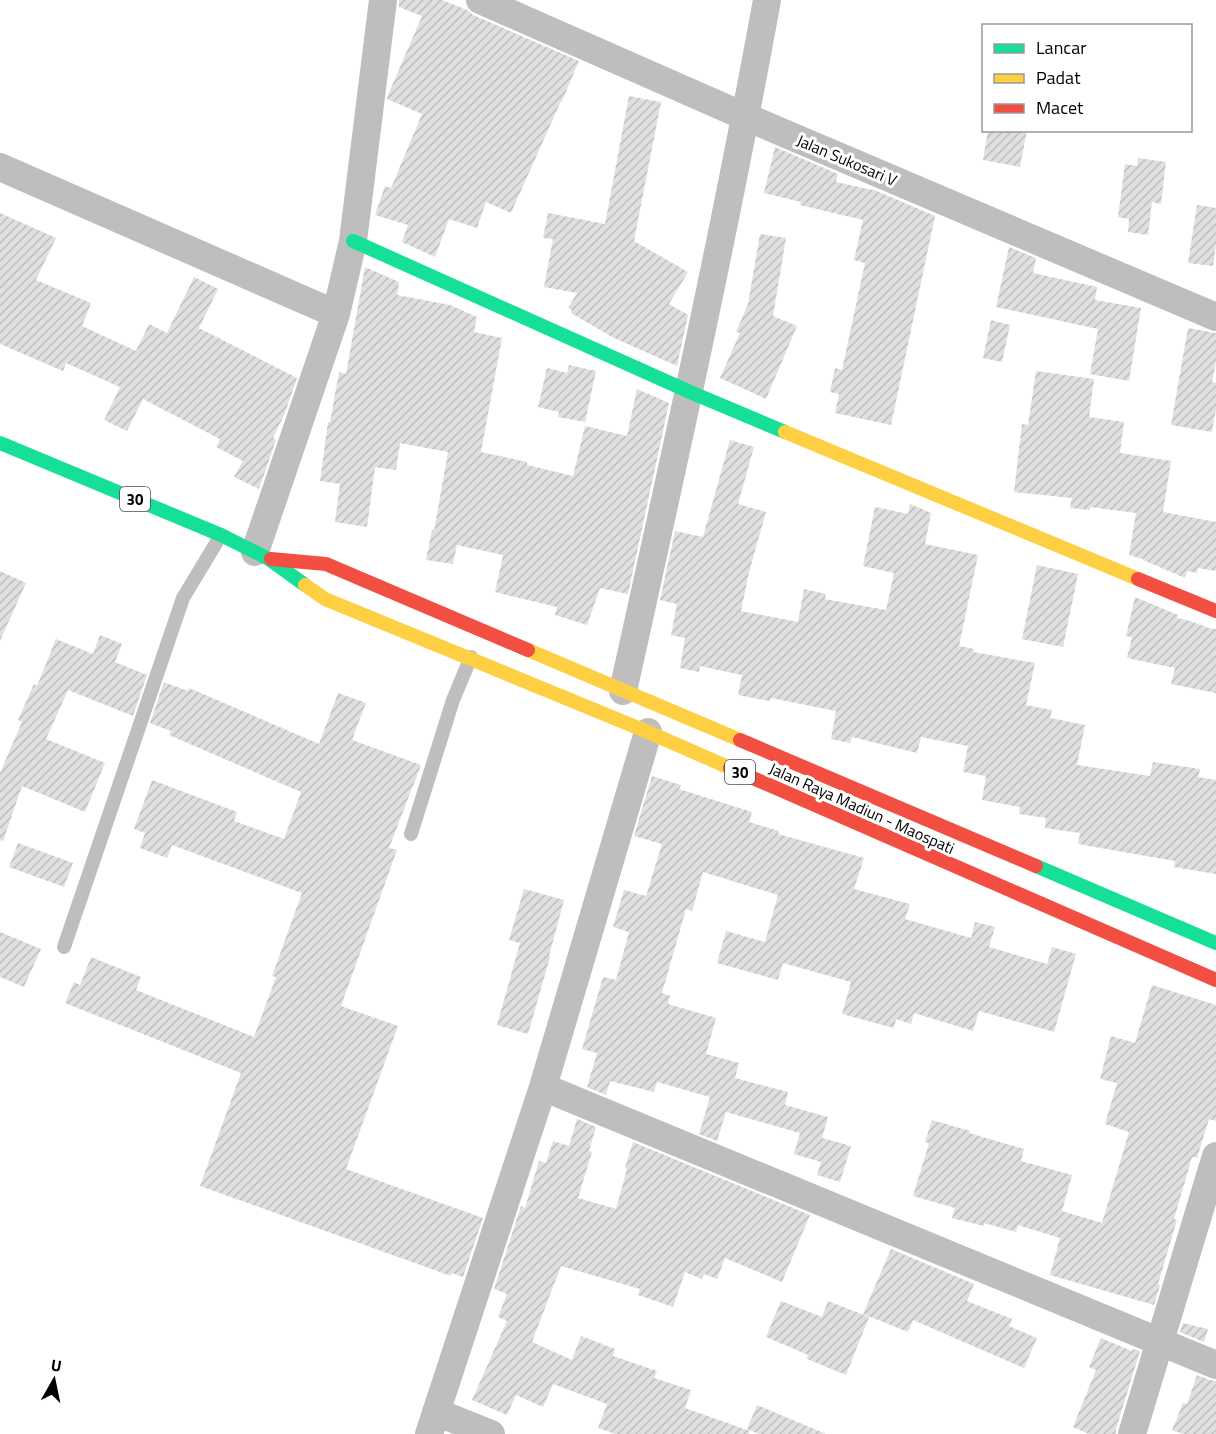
<svg xmlns="http://www.w3.org/2000/svg" width="1216" height="1434" font-family="'Titillium Web',sans-serif">
<style>
.building{fill:url(#building-hatch)}
.lines{fill:none;stroke-linecap:round;stroke-linejoin:round}
.lane{stroke:#bebebe;stroke-width:14}
.street{stroke:#bebebe;stroke-width:28}
.fast{stroke:#16e098;stroke-width:14}
.slow{stroke:#ffcf43;stroke-width:14}
.jam{stroke:#f24e42;stroke-width:14}
.labels{text-anchor:middle;dominant-baseline:central;stroke-width:6;stroke-linejoin:round;paint-order:stroke}
.shield{fill:#fff;stroke:#4c4c4c;stroke-width:1.5}
.shield-label{font-size:15px;font-weight:bold;fill:#000}
.street-label{font-size:16px;fill:#000;stroke:#fff}
</style>
<defs>
<pattern id="building-hatch" width="6" height="6" patternUnits="userSpaceOnUse" patternTransform="scale(1.5)"><rect width="6" height="6" fill="#dfdfdf"/><path d="M-1 1l2-2M0 6l6-6M5 7l2-2" fill="none" stroke="#bebebe"/></pattern>
</defs>
<rect width="100%" height="100%" fill="#fff"/>
<path class="building" d="M399,0h43l25,10 6,5 106,46 -17,40h-1l-50,112 -25,-11 -9,26 -28,-9 -14,38 -33,-15 6,-17 -33,-10 10,-29 6,2 31,-74 -35,-15 1,-4 34,-79 -23,-9z
M629,96l32,6 -27,139 54,31 -19,32 19,11 -11,51 -65,-29 -41,-24 1,-3 -4,-2 9,-15 -33,-6 9,-48 -10,-1 5,-25 57,11z
M988,130h39l-7,37 -37,-7z
M775,147l63,27 -2,8 41,9 58,25 -44,209 -56,-12 4,-19 -9,-2 5,-24 7,2 23,-107 -11,-3 9,-40 -63,-15 1,-3 -37,-9z
M1138,158l28,4 -5,42 -9,-2 -4,33 -20,-3 1,-13 -11,-2 7,-53 12,2z
M1197,205l19,3v36l-3,22 -25,-3z
M0,213l56,25 -20,42 55,23 -9,23 54,25 13,-27 18,9 27,-56 24,12 -19,39 98,50 -12,35 -12,25 3,2 -17,49 -25,-12 9,-16 -27,-14 4,-8 -77,-40 -16,32 -23,-11 16,-33 -54,-24 -3,8 -63,-27z
M760,234l26,4 -13,78 24,10 -31,73 -46,-21 20,-45 -4,-1 12,-28z
M1009,247l27,11 -3,15 64,14 -2,13 46,8 -12,73 -39,-7 8,-45 -102,-22z
M365,267l34,15 -2,13 53,10 27,12 -3,15 28,6 -21,114 46,10v3l46,11 12,-50 42,10 10,-47 32,14 -41,191 -28,-6 -13,37 -32,-10 2,-8 -62,-15 8,-37 -46,-10 -4,19 -27,-4 6,-30 2,1 14,-79 -48,-9 -4,27 -21,-3 -8,60 -32,-5 5,-38 -20,-3 8,-59h2l9,-50 7,2z
M991,320l19,5 -8,37 -19,-4z
M1188,328l28,5v29l-4,20 4,1v26l-4,23 -41,-7z
M569,365l27,6 -11,51 -27,-5 1,-5 -21,-5 9,-39 20,5z
M1036,371l58,8 -5,38 35,5 -4,31 51,8 -8,51 53,10v49l-18,-3 -1,5 -10,-2 -2,7 -42,-18v-1l-14,-4 7,-42 -46,-6v3l-20,-2 2,-10 -58,-6 8,-68 6,1z
M730,440l24,7 -16,57 28,8 -17,60 -8,39 57,11 6,-33 22,5 -1,5 61,11 8,-37 -31,-7 12,-59 33,7 2,-10 21,9 -6,31 53,11 -19,91 15,3 -1,3 62,11 -9,42 26,5 -2,8 35,7 -8,40 73,11 3,-14 47,7 -2,8 18,3v94l-42,-7 1,-6 -97,-17 2,-11 -35,-5 1,-10 -27,-4 1,-7 -38,-7 4,-24 -23,-4 5,-26 -47,-9 -4,16 -65,-16 -2,6 -19,-4 5,-28 -65,-13 -1,3 -32,-6 4,-20 -42,-9 -1,6 -19,-4 5,-30 -14,-3 6,-31 -17,-4 15,-69 28,6z
M1037,565l41,9 -15,73 -41,-8z
M0,571l26,12 -26,58z
M1135,597l43,18 -1,3 13,3 19,7 7,1v64l-45,-9 4,-16 -48,-10 5,-21 -6,-1z
M100,635l22,9 -7,18 32,13 -14,41 -65,-26 -22,49 59,24 -20,49 -63,-26 -19,55 -3,-1v-67l22,-51 -4,-2 16,-36 3,2 19,-47 37,15z
M164,682l24,9 1,-3 130,56 19,-51 28,10 -14,37 69,25 -32,83 8,2 -56,156 57,20 -52,143 137,49 -20,59 -11,-4 -1,3 -251,-90 41,-113 -176,-70 9,-21 6,3 11,-28 50,20 -5,13 118,47 22,-60 -4,-1 30,-83 -130,-48 -5,13 -27,-10 5,-15 -11,-4 18,-49 85,32 -3,9 50,18 17,-47 -132,-57 2,-4 -21,-8z
M652,776l29,9 -2,4 73,23 -3,10 30,9 -1,3 86,24 -10,31 56,15 -5,15 66,19 4,-16 20,5 -6,20 58,17 5,-17 24,7 -22,78 -75,-21 -6,20 -59,-18 -3,11 -15,-5 -2,9 -52,-14 9,-32 -68,-19 -5,17 -61,-17 9,-32 39,11 13,-47 -75,-23 -11,39 -6,-2 -24,84 8,3 -2,8 48,14 -10,36 33,9 -4,15 53,14 -3,13 43,12 -6,21 29,8 -11,36 -23,-7 4,-13 -27,-8 6,-21 -74,-21 -9,29 -18,-7 11,-37 -53,-15 -3,10 -44,-11 -4,14 -19,-8 10,-34 -15,-4 21,-72 13,3 13,-48 -16,-5 11,-37 22,6 16,-52 -28,-8z
M18,843l55,20 -9,24 -55,-20z
M524,889l40,11 -15,56 1,1 -22,77 -31,-9 23,-82 -11,-3z
M0,932l41,17 -17,38 -24,-10z
M1152,985l64,20v116l-7,-2 -12,39 -5,-1 -18,62 3,1 -19,64 2,1 -6,20 -104,-30 10,-37 -42,-13 -2,7 -32,-9v3l-32,-8 3,-10 -42,-12 16,-53 -4,-1 7,-22 38,11 -1,2 55,16 -3,12 51,14 -10,36 40,12 27,-91 -24,-8 12,-41 -17,-4 11,-43 24,7z
M577,1119l19,8 -7,24 3,1 -14,46 38,11 11,-40 -2,-1 8,-26 177,73 -28,67 -57,-24 -8,21 -13,-5 -2,5 -17,-7 -12,35 -35,-12 2,-6 -79,-23 -29,76 40,18 9,-24 34,13 -2,7 44,15 -3,7 37,12 -6,18 65,23 -1,3h-134l-17,-6 9,-24 -54,-20 -10,23 -27,-12 -9,20 -35,-15 35,-79 -9,-4 9,-23 -13,-5 27,-83 4,2 14,-47 7,2 7,-22 16,5z
M891,1249l83,35 -7,17 45,18 -3,7 28,12 -13,30 -111,-48 -5,12 -45,-18z
M781,1301l41,16 6,-16 41,16 -23,58 -39,-16 1,-4 -42,-18z
M1183,1323l25,6 -4,13 -24,-10z
M1101,1338l31,13 1,-2 7,2 -24,78v5h-27l-16,-7 23,-57 -7,-3z
M1197,1375l13,5 6,1v53h-33l-11,-4 11,-27 4,1z
M757,1405l69,29h-67l-12,-5z"/>
<g class="lines">
<path class="lane" d="M411,834l42,-134 18,-43
M64,947l119,-349 38,-63"/>
<path class="street" d="M480,0l266,117 470,200
M0,167l336,147
M255,552l81,-238 17,-73 30,-241
M623,691c51,-230 102,-459 144,-691
M543,1087l673,278
M436,1412l55,22
M429,1434l114,-347 105,-355
M1132,1434l84,-278"/>
<path class="fast" d="M353,241l337,151 95,40
M0,443l221,92 48,24 36,26
M1036,866l180,77"/>
<path class="slow" d="M785,432l353,147
M305,585l20,14 323,133 82,36
M528,650l212,90"/>
<path class="jam" d="M271,559l55,5 202,86
M1138,579l78,32
M740,740l296,126
M730,768l486,212"/>
</g>
<g class="labels">
<g class="shield">
<rect x="120" y="487" width="30" height="24" rx="4.5"/>
<rect x="725" y="760" width="30" height="24" rx="4.5"/>
</g>
<g class="shield-label">
<text x="135" y="499">30</text>
<text x="740" y="772">30</text>
</g>
<g class="street-label">
<text transform="translate(847 160) rotate(23)">Jalan Sukosari V</text>
<text transform="translate(862 808) rotate(24)">Jalan Raya Madiun - Maospati</text>
</g>
</g>
<rect x="982" y="24" width="210" height="108" fill="#ffffff" stroke="#999999" stroke-width="1.5"/>
<rect x="994" y="44" width="30" height="9" fill="#16e098" stroke="#999999" stroke-width="1.5"/>
<text x="1036" y="54" font-size="18" fill="#000000">Lancar</text>
<rect x="994" y="74" width="30" height="9" fill="#ffcf43" stroke="#999999" stroke-width="1.5"/>
<text x="1036" y="84" font-size="18" fill="#000000">Padat</text>
<rect x="994" y="104" width="30" height="9" fill="#f24e42" stroke="#999999" stroke-width="1.5"/>
<text x="1036" y="114" font-size="18" fill="#000000">Macet</text>
<g transform="translate(54 1380) rotate(9)" stroke="#ffffff" stroke-width="4.5" paint-order="stroke">
<path d="M0-4.5L10 22L0 15L-10 22Z" fill="#000000"/>
<text y="-9" font-size="16" font-weight="bold" text-anchor="middle" fill="#000000">U</text>
</g>
</svg>
